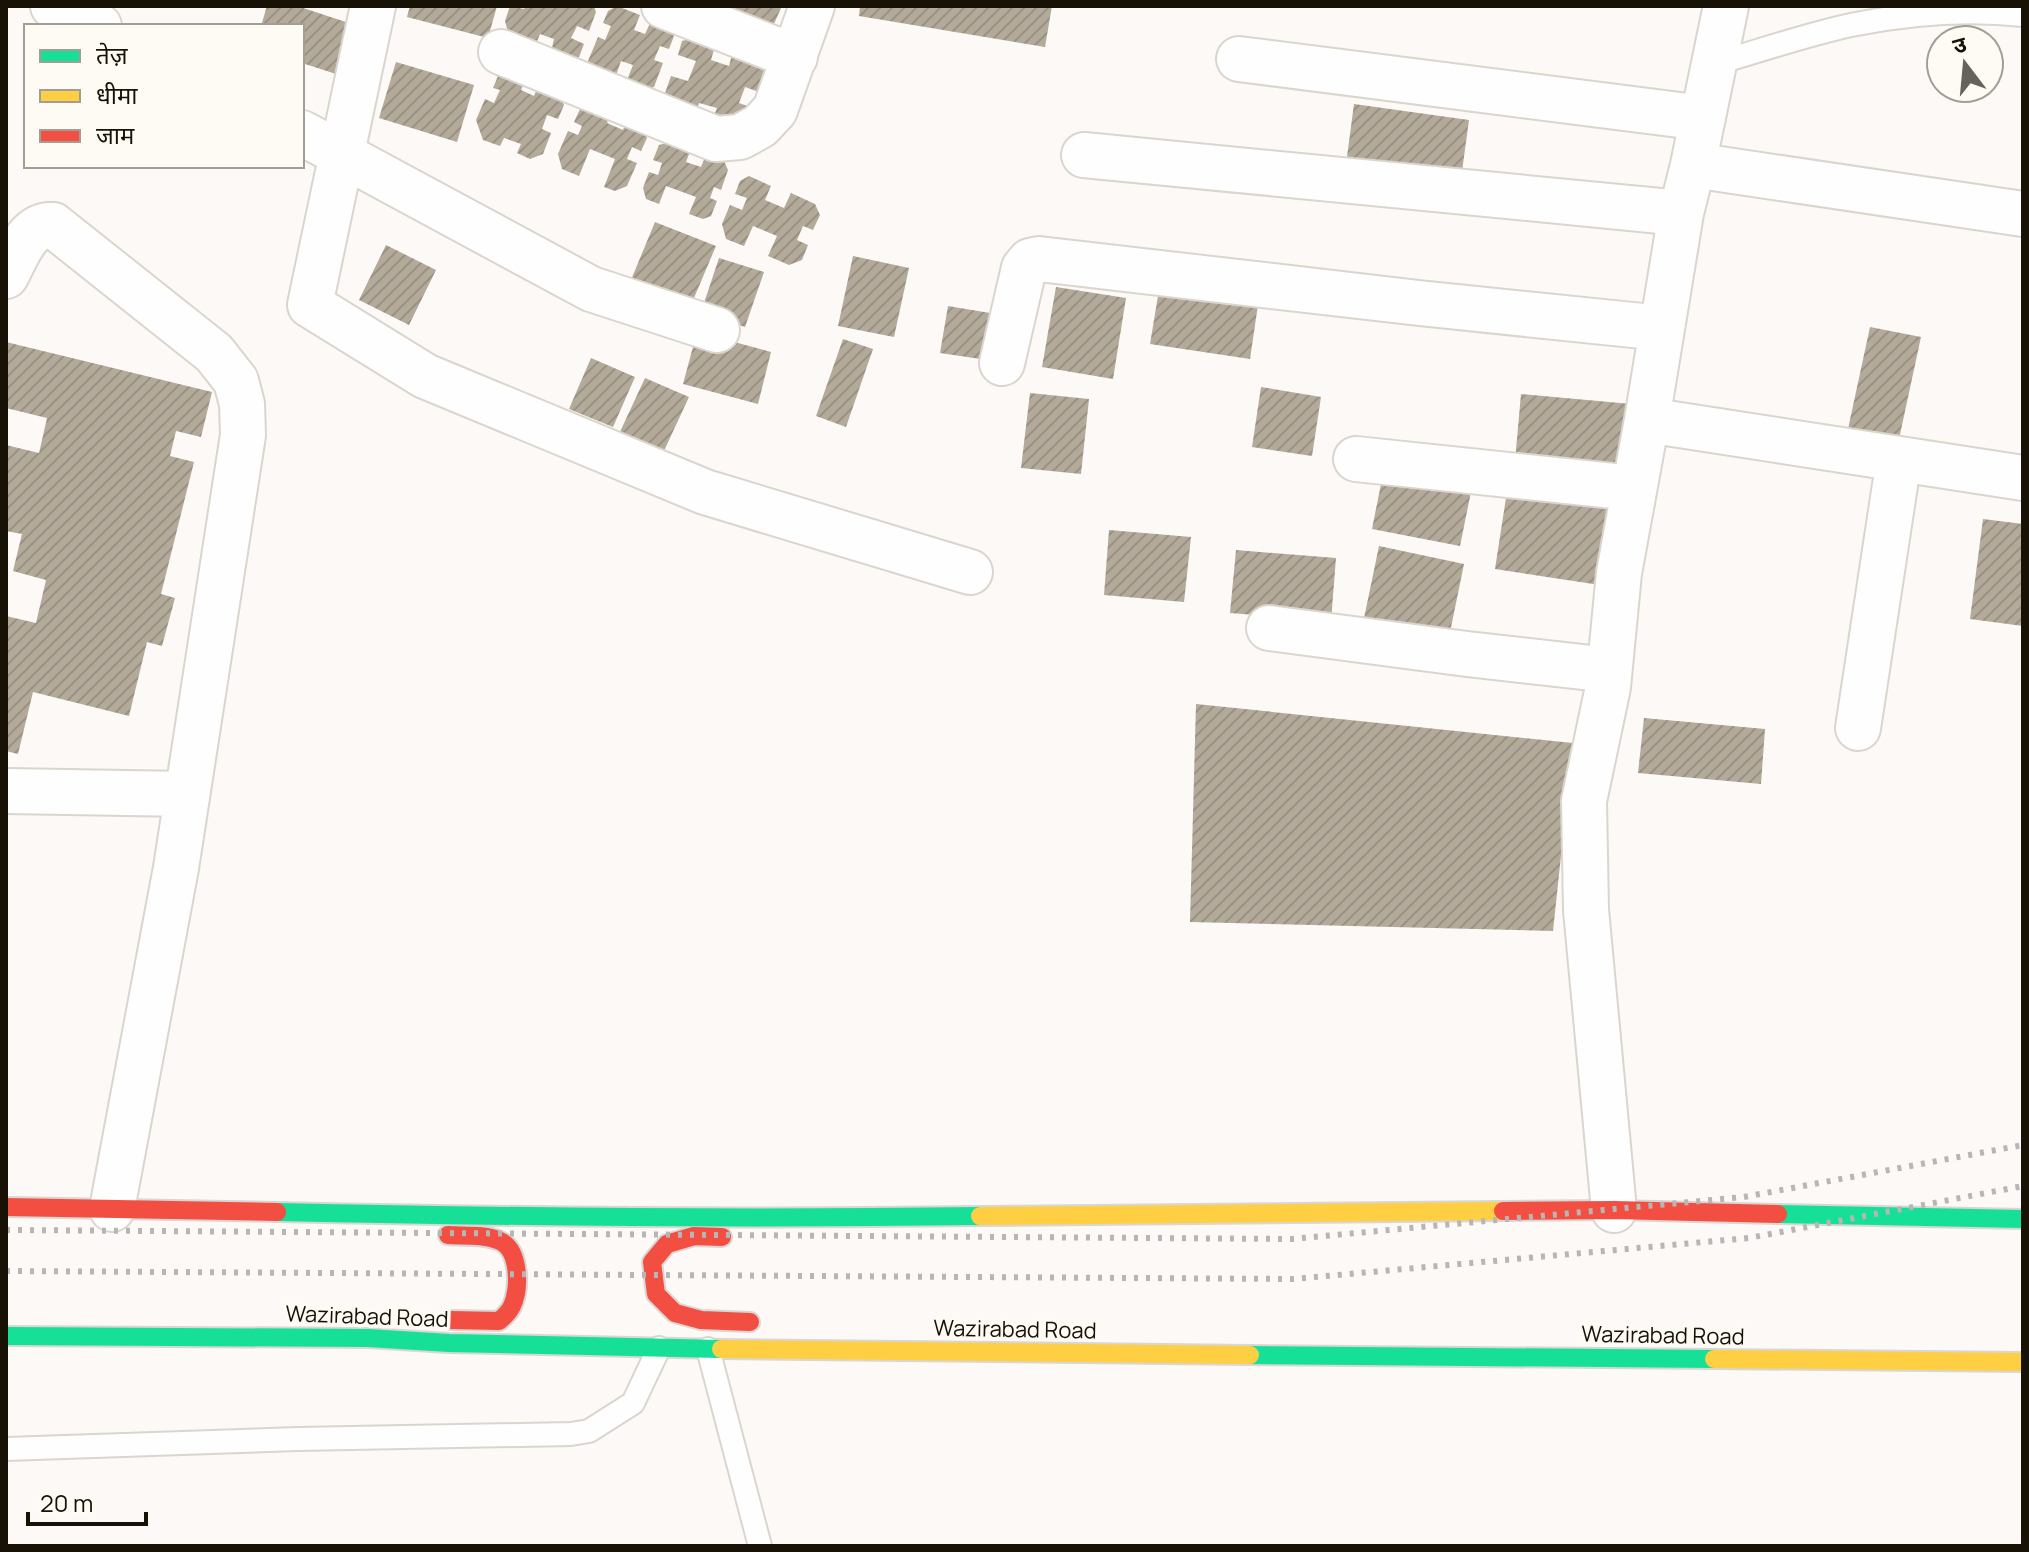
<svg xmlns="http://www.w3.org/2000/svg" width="2029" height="1552" font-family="Manrope,'Noto Sans Devanagari',sans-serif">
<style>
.building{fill:url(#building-hatch)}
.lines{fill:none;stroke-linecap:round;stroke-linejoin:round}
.lane-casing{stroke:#dad6ce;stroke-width:26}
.street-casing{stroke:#dad6ce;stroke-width:48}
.fast-casing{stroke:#d9d6d4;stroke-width:22}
.slow-casing{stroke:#d9d6d4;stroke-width:22}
.jam-casing{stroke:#d9d6d4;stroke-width:22}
.lane{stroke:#fffefe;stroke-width:22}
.street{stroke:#fffefe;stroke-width:44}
.fast{stroke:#16e098;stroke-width:18}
.slow{stroke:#ffcf43;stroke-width:18}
.jam{stroke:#f24e42;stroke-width:18}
.rail{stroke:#b7b6b5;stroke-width:6;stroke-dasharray:4 8;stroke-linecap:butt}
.labels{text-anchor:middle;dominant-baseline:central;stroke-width:7;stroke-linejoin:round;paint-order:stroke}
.street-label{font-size:22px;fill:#171106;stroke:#fefaf4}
</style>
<defs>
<pattern id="building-hatch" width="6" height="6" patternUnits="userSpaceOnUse" patternTransform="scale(2)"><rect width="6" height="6" fill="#b3aa9a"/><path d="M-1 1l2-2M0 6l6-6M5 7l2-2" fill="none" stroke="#999183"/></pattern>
</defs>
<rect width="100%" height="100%" fill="#fcf9f6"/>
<path class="building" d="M267,6h30l55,18 -16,50 -34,-11v-37h-41z
M410,6h87l-9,32 -81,-21z
M510,6l14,3 2,-3h68l2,6 -7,19 -12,-5 -6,12 13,6 -5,13 -10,3 -18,-8 3,-13 -14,-5 -5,12 -26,-10 -4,-15z
M617,6l23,9 -6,15 11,4 7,-15 16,7 6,10 -5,13 -9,-3 -6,14 9,3 -9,24 -11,5 -18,-7 8,-20 -12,-4 -7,20 -23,-9 -3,-11 10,-24 7,3 6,-14 -8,-3 5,-12z
M695,6h87l-9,20z
M860,6h192l-7,41 -186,-31z
M692,38l23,8 -4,14 18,6 4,-15 29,10 6,13 -6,19 -17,-6 -6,16 14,5 -6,16 -35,-3 5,-13 -18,-5 -4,12 -31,-19 7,-20 17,5 8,-20 -18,-6 4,-14z
M396,62l78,23 -17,57 -78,-24z
M510,72l16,7 -5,11 13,6 5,-12 19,8 6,13 -6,14 -11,-4 -5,14 9,4 -8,21 -13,5 -13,-6 4,-9 -17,-6 -4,8 -17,-6 -7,-20 9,-21 9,4 6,-13 -7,-2 5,-12z
M1354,104l115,16 -9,66 -115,-14z
M581,107l31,3 -5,13 16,7 5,-13 14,5 5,16 -6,13 -9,-4 -5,12 10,4 -10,23 -12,5 -11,-4 11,-28 -25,-10 -11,27 -17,-7 -4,-15 10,-23 10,4 4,-9 -8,-4z
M670,142l21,7 -5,13 15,5 5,-12 18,6 4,9 -7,20 -7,-3 -4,11 7,3 -6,15 -8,3 -14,-5 7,-17 -30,-11 -7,18 -13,-5 -3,-11 6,-16 9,3 4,-12 -9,-3 6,-15z
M749,176l22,10 -6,14 19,8 7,-15 24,11 5,11 -7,15 -10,-4 -6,14 11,5 -6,15 -13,5 -21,-9 9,-20 -24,-10 -9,20 -18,-7 -4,-15 8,-19 12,5 5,-12 -12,-4 5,-13z
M655,222l61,24 -25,59 -60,-25z
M386,245l50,25 -27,55 -50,-25z
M853,256l56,12 -15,69 -56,-11z
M719,258l45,14 -19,55 -44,-15z
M1160,284l99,14 -9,61 -100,-15z
M1056,287l70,11 -13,81 -71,-12z
M948,306l54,9 -8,46 -54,-8z
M1870,327l51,10 -22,102 -51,-10z
M697,332l74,20 -13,52 -75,-20z
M843,339l30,10 -27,78 -30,-11z
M6,342l206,50 -11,45 -25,-6 -6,25 24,6 -33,132 14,4 -13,48 -15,-4 -18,74 -96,-24 -15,62 -12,-3v-135l30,7 10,-43 -33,-9 9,-37 -16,-3v-86l33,8 8,-35 -41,-10z
M591,358l44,19 -22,50 -44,-18z
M645,378l44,19 -26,56 -44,-19z
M1261,387l60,10 -9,59 -60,-9z
M1030,393l59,6 -8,75 -60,-6z
M1521,394l110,10 -7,78 -110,-10z
M1384,469l88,18 -12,59 -88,-17z
M1508,485l118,18 -13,84 -118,-18z
M1983,519l40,5v102l-53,-7z
M1109,530l82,7 -7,65 -80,-7z
M1379,546l85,18 -16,78 -85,-19z
M1236,550l100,8 -5,63 -101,-8z
M1196,704l377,39 -20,188 -363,-9z
M1644,718l121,11 -4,55 -123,-11z"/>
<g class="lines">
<g class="lane-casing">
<path id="lane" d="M1714,64c45,-13 91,-29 137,-39 55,-11 116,-16 172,-10
M708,1349l52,197
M6,1449l292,-10 273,-5 18,-3 44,-28 26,-55"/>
</g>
<g class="street-casing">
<path id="street" d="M53,6l15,4 31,16
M373,6l-63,299 115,71 280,116 265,80
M664,6l131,51
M501,52l215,87 24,-2 20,-11 15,-16 37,-104
M1239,59l464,59
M302,133l289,156 126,41
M1084,155l597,58
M1693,165l330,49
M6,276c11,-20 21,-53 47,-51l161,128 22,28 6,23 1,31 -67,433 -64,341
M1002,363l22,-95 6,-7 9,-2 380,44 243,25
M1647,420l376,58
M1356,459l277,29
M1269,628l198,26 142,16
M1858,728l41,-269
M6,791l181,3
M1614,1210l-28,-300 -2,-109 24,-114 11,-114 28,-153 34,-207 12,-48 33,-159"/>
</g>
<g class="fast-casing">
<path id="fast" d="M277,1212c234,5 468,7 703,4
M1778,1214l245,5
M6,1336l362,2 81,5 272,6
M1250,1355l464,4"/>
</g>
<g class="slow-casing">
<path id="slow" d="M980,1216l523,-5
M721,1349l529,6
M1714,1359l309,3"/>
</g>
<g class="jam-casing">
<path id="jam" d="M6,1207l271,5
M1503,1211l111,-1 164,4
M448,1235c16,1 36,-1 52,6 20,9 20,48 12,65 -3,6 -8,11 -13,15l-48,-1
M722,1237l-28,-1 -27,8 -15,18 4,32 19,19 26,7 49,2"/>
</g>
<use href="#lane" class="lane"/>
<use href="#street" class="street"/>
<use href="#fast" class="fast"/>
<use href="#slow" class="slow"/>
<use href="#jam" class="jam"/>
<path class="rail" d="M6,1230l1286,9 452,-42 279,-52
M6,1271l1287,8 456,-41 274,-52"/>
</g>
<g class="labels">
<g class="street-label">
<text transform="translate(367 1316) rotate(2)">Wazirabad Road</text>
<text transform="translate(1015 1329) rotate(1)">Wazirabad Road</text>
<text transform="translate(1663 1335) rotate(1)">Wazirabad Road</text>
</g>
</g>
<rect width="2029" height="1552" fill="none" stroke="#171106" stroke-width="16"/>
<rect x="24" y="24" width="280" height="144" fill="#fefaf4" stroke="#a29d95" stroke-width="2"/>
<rect x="40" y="50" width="40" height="12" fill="#16e098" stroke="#a29d95" stroke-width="2"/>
<text x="96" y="64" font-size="24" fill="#171106">तेज़</text>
<rect x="40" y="90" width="40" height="12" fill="#ffcf43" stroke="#a29d95" stroke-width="2"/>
<text x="96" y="104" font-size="24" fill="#171106">धीमा</text>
<rect x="40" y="130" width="40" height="12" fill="#f24e42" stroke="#a29d95" stroke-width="2"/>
<text x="96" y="144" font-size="24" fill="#171106">जाम</text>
<g transform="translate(1965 64) rotate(344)"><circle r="38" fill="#fefaf4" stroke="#a29d95" stroke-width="2"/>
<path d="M0-6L14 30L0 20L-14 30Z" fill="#67625a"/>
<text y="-12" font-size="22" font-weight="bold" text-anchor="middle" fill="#171106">उ</text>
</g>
<path d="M28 1512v12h118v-12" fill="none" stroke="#171106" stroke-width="4"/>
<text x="40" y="1512" font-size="24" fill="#171106" stroke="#fefaf4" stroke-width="6" paint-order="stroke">20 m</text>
</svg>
